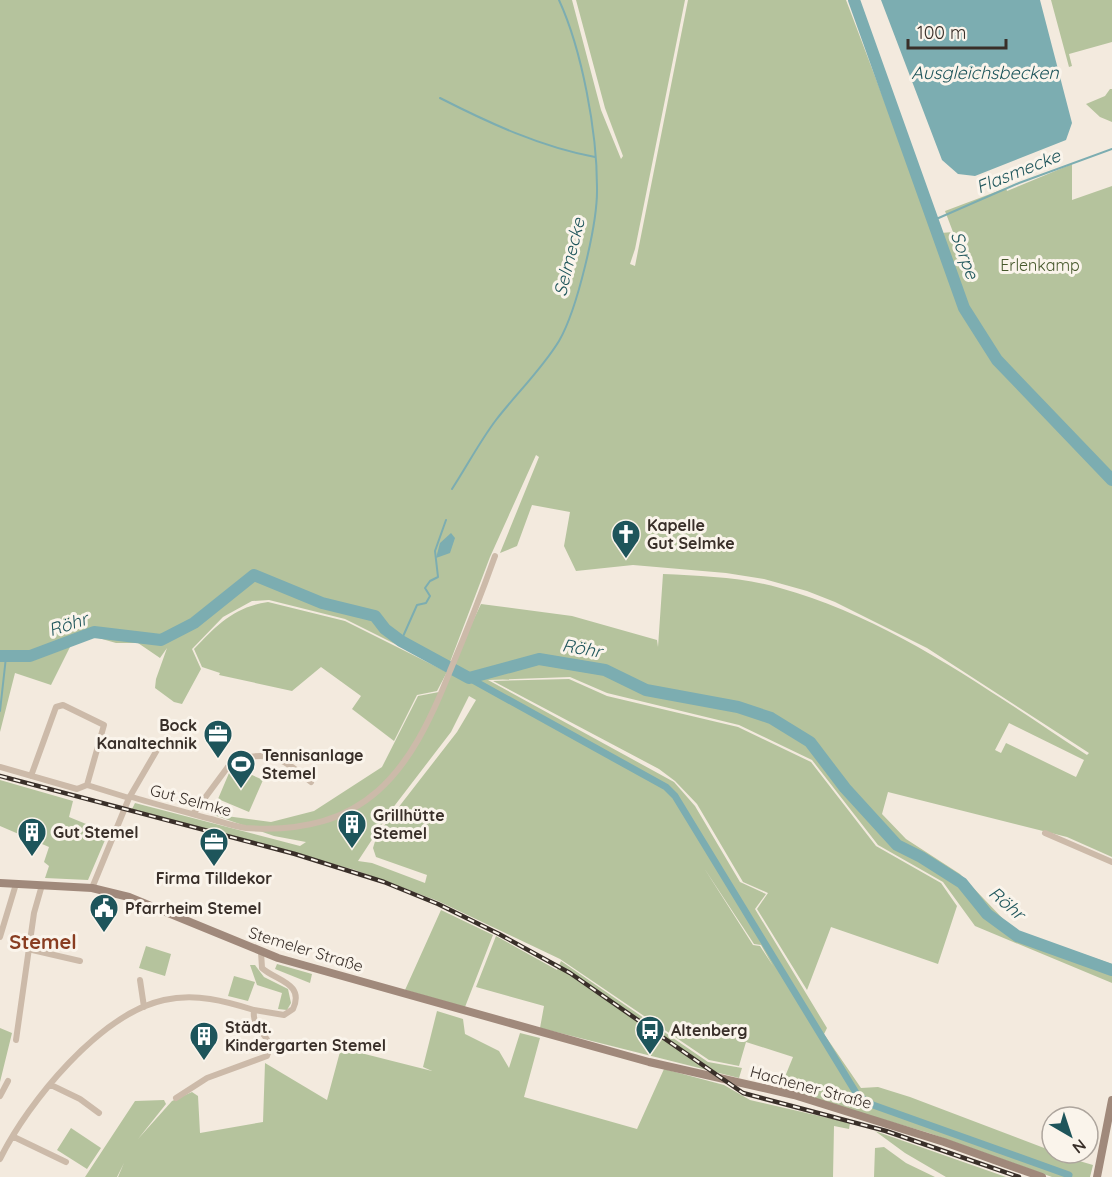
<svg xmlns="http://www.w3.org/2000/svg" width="1112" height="1177" font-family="Quicksand,sans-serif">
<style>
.green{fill:#b5c39d;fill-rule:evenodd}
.water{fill:#7cadb1}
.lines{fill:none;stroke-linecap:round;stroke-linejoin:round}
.stream{stroke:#7cadb1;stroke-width:2}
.canal{stroke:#7cadb1;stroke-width:7}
.river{stroke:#7cadb1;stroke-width:12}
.street{stroke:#ccbaa9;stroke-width:6}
.secondary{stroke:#a0897b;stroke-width:8}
.rail-casing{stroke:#392f29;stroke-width:4.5}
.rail{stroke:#faf4eb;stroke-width:2;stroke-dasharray:7;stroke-linecap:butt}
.labels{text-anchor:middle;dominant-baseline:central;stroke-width:6;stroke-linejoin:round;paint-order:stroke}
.park-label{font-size:16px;fill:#46582c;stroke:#faf4eb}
.poi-label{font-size:16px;font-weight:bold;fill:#392f29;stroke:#faf4eb;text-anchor:start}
.street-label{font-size:16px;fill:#392f29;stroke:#faf4eb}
.water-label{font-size:18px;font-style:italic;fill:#1e555b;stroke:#faf4eb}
.quarter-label{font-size:20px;font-weight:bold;fill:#893d21;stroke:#faf4eb}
</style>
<rect width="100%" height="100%" fill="#f3eade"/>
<path class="green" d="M0,0h572l29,110 20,49 2,-3 -18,-48 -29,-108h109l-50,249 -5,15 5,2 53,-266h158l117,308c36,68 96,120 149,175v374l-45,-20 -179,-45 -6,22 24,25 54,35 47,49 15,10 90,31v19l-137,-57 -32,-44 -65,-37 -66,-85 -73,-35 -132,-32 -37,-16 -82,3 186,102 21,24 45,76 26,12 -11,15 72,119 -3,6 37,54 17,-1 32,10 142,54v2l41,12 -3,12h-38l-123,-44 -149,-44 13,-32 -47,-15 -7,24 -30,-6 -149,-101 -122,-58 -83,-31 -223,-61 3,-6 165,43 6,-4 -32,-6 -63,-22 60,8 43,-11 68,-44 36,-71 21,-4 42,-88 91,12 85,24 1,7 5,-73c39,2 79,3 117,14 113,31 210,104 307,167l2,-2 -162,-105 -92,-46 -28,-11 -43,-12 -38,-6 -93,-8 -57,6 -12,-25 6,-34 -38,-7 -15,41 -17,7 39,-96 -3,-2 -46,102 -43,113 -102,-51 -76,-19 -17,1 -29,16 -31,32 9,20 -19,35 -8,-2 -19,-14 1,-9 11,-31 -7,10 -22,-15h-22l-21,-6 -24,8 -20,40 -36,-12 -15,59zM469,696l7,4 -19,32 -80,103 -4,13 3,9 51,18 -2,8 -53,-20 -14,-2 34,-52 59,-77zM1009,723l75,37 -8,17 -70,-34 -5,10 -6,-3zM704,868l50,76 7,1 12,21 -13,-20 -7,-1z
M1051,0h61v42l-43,12 3,12 -3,1z
M1110,89h2v33l-12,-5 -14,-13 19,-8z
M1072,164v36l40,-14v293l-114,-120 -32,-52 -25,-74 12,-1 -8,-21 61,-23 1,3z
M268,602l77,19 102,51 -10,19 -20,4 -23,46 -42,-32 9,-13 -40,-29 -29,24 -73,-16 1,-2 -18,-6 -8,-18c23,-24 40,-42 74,-47z
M569,679l38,17 131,31 73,35 65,84 65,37 16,23 -19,58 -107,-37 -24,63 -50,-81 11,-16 -25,-11 -46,-78 -22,-23 -16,-12 -166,-88z
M232,766l31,14 -14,32 -31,-13z
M0,780l73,21 -4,16 39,16 -20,47 -43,-2 4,-12 -5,-4 5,-15 -49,-21z
M441,910l52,25 -28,72 -60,-17z
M496,936l61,34 4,-9 147,101 34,6 -3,10 -199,-50 4,-22 -68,-19z
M146,946l25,8 -6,22 -26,-8z
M277,964l35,10 -2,9 -35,-14z
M250,965h5l9,12 24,12 3,14 -4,7 -9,-1 4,-16 -25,-8z
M234,976l21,6 -7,19 -20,-5z
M437,1011l26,8 2,15 34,17 10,17 11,-35 20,5 -16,59 113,32 27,-60 60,16 26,15 100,23 -1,6 -15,-3 -1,51h-715l6,-14 -7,14h-32l50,-76 29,-1 2,4 -28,35 34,-38 20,-9 6,4 2,37 63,-11 2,-59 62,37 14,-52 91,23 -9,-4z
M0,1028l12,5 -12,49z
M71,1128l30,20 -14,21 -30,-19z
M875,1131l131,46h-60l-41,-24z
M884,1147l22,16 29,14h-61l1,-29z"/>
<path class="water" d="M881,0h159l32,123 -6,17 -91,36 -17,-2 -16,-14z
M451,533l4,5 -5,15 -14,5 4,-15z"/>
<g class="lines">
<path class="stream" d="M440,98c49,25 101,49 155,59
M934,220l85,-37 93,-34
M452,489c15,-23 28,-48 44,-69 20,-26 46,-51 63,-79 18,-31 39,-118 38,-154 0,-55 -15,-137 -38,-187
M401,641l16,-36 9,-2 4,-7 -5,-8 5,-7 8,-4 -3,-26 11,-31
M0,711l6,-54"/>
<path class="canal" d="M469,678l197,109 9,9 183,300 15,9 196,70"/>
<path class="river" d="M854,0l110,308 33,52 115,120
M0,656h30l64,-24 67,8 33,-17 60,-48 68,28 53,13 10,13 16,12 68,37 70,-19 66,11 41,20 92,17 33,11 39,24 35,46 52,57 24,12 41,26 25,31 30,22 95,34"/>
<path class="street" d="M0,767l77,22 10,-4 42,13
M31,776l25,-69 7,-2 41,20 -17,60
M132,797c26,8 53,15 79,22 11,3 24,8 35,9 120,8 164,-55 204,-157 16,-38 31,-76 45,-115
M193,814l40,-54c39,-10 49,-2 78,22
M1045,833l67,29
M92,888l37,-90 28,-48
M0,937l16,-53
M28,949l52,12
M140,980l4,27
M16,1040l18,-127 8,-28
M51,1085l29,14 19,14
M0,1096l8,-15
M176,1098l31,-20 60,-22c10,-20 -16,-23 -13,-46l30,5 9,-6c12,-26 -17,-28 -31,-41l-1,-16
M14,1137l52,25
M0,1159c28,-57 100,-145 164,-159 32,-7 61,1 90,10"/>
<path class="secondary" d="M0,883l92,5 37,9 149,61 371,104 145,33 150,47 98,35
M1097,1177l15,-77"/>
<g class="rail-casing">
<path id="rail" d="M0,776l295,78 89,28 54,22 61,30 71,39 173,120 143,38 133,46"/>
</g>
<use href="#rail" class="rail"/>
</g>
<defs>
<g id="church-pin" transform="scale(1.5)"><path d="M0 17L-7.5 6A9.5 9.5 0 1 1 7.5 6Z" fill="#1e555b" stroke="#faf4eb"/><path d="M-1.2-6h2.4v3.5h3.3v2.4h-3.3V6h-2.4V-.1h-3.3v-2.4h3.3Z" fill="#fff"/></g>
<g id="office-pin" transform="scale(1.5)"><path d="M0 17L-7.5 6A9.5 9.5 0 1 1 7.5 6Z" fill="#1e555b" stroke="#faf4eb"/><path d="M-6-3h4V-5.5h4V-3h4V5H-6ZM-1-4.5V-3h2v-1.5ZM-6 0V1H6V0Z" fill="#fff"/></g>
<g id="stadium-pin" transform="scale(1.5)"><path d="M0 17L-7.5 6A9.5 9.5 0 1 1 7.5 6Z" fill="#1e555b" stroke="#faf4eb"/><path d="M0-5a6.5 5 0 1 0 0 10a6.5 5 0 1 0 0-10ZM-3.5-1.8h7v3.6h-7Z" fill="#fff"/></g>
<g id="building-pin" transform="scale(1.5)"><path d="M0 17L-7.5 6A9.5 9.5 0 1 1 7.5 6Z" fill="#1e555b" stroke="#faf4eb"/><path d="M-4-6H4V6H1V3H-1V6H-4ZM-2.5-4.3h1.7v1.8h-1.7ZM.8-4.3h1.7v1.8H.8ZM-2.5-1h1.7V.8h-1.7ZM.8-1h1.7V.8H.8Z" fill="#fff"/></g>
<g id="civic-pin" transform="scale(1.5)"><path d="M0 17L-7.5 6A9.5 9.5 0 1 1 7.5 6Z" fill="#1e555b" stroke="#faf4eb"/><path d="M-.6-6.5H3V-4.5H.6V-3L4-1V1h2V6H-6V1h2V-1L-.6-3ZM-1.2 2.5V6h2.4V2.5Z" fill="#fff"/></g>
<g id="bus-pin" transform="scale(1.5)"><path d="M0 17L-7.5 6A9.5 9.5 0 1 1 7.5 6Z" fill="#1e555b" stroke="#faf4eb"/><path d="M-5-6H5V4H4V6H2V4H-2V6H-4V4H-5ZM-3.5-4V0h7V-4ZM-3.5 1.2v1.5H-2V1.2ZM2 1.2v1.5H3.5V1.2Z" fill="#fff"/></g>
</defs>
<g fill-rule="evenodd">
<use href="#church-pin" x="626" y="534"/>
<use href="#office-pin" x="218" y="734"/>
<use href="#stadium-pin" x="241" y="764"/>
<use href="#building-pin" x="352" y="824"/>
<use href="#building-pin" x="32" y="832"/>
<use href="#office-pin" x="214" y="842"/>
<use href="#civic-pin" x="104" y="908"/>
<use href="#bus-pin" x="650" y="1030"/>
<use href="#building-pin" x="204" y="1036"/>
</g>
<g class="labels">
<g class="park-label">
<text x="1040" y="265">Erlenkamp</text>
</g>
<g class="poi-label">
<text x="647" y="525">Kapelle<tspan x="647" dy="18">Gut Selmke</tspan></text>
<text x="197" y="725" text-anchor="end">Bock<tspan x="197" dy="18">Kanaltechnik</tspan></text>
<text x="262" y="755">Tennisanlage<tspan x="262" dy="18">Stemel</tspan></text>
<text x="373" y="815">Grillhütte<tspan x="373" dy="18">Stemel</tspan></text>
<text x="53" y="832">Gut Stemel</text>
<text x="214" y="878" text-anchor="middle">Firma Tilldekor</text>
<text x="125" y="908">Pfarrheim Stemel</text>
<text x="225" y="1027">Städt.<tspan x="225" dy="18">Kindergarten Stemel</tspan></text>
<text x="671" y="1030">Altenberg</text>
</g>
<g class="street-label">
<text transform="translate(191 800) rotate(15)">Gut Selmke</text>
<text transform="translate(306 949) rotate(17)">Stemeler Straße</text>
<text transform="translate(811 1087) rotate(15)">Hachener Straße</text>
</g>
<g class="water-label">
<text x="985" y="72">Ausgleichsbecken</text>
<text transform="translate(1018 171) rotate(-22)">Flasmecke</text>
<text transform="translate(965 255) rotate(70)">Sorpe</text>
<text transform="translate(569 257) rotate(-76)">Selmecke</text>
<text transform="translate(68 624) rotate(-18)">Röhr</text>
<text transform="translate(582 648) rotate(10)">Röhr</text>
<text transform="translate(1007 903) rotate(41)">Röhr</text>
</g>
<g class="quarter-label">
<text x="43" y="941">Stemel</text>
</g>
</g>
<g transform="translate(1070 1135) rotate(141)"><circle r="28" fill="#faf4eb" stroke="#ada59d" stroke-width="1.5"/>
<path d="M0-4.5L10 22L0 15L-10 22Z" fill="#1e555b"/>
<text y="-9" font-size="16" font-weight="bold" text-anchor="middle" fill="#392f29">N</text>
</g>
<path d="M908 39v9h98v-9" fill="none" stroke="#392f29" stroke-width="3"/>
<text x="917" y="39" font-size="18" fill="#392f29" stroke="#faf4eb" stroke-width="4.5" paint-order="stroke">100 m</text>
</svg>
